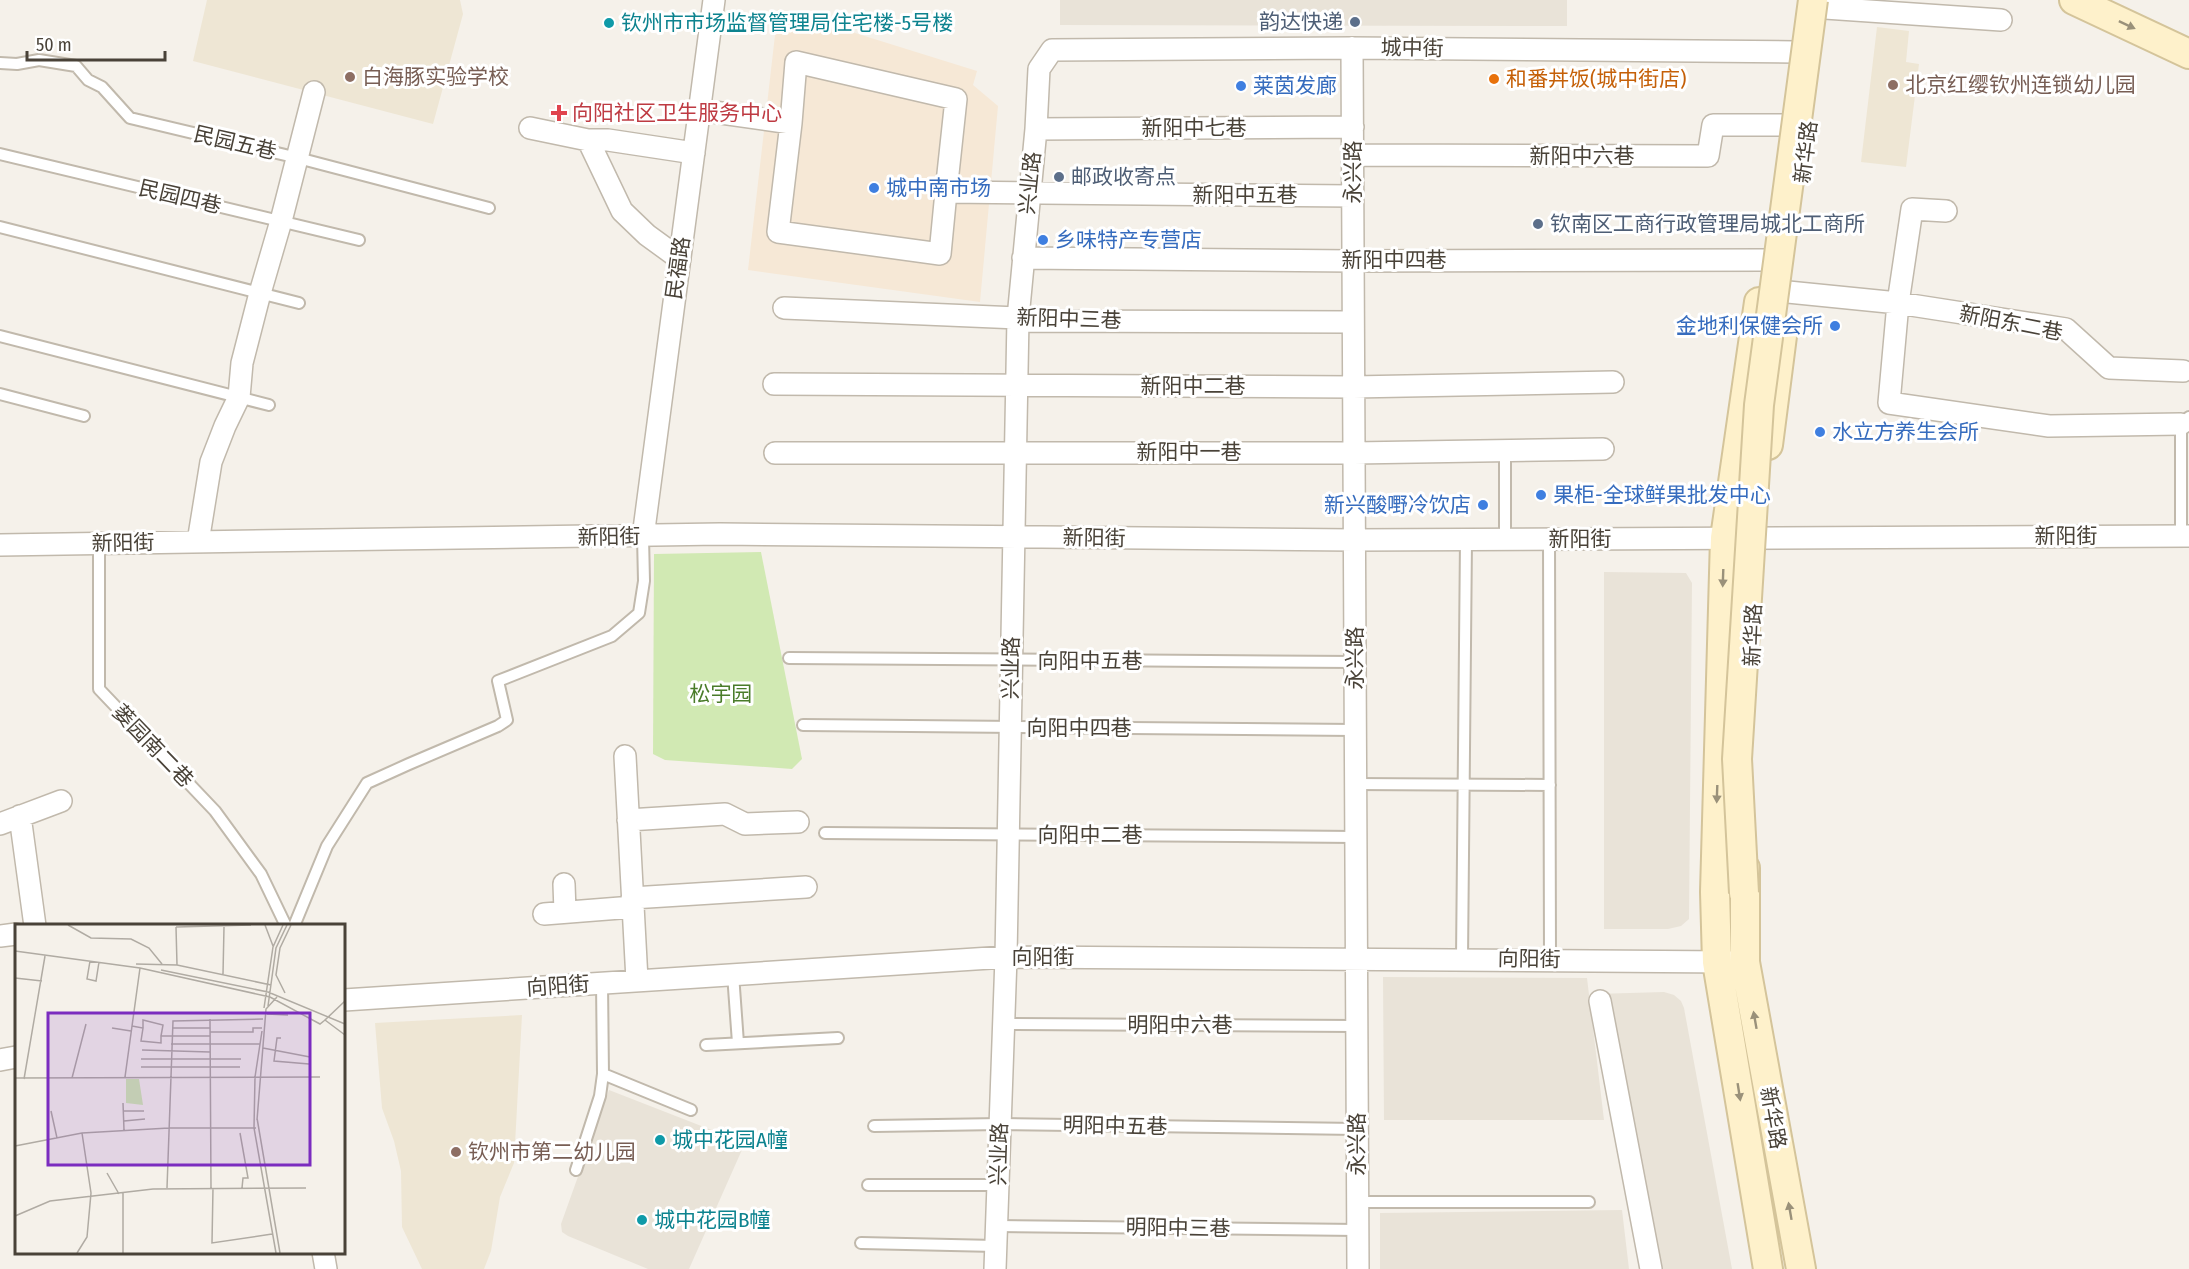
<svg xmlns="http://www.w3.org/2000/svg" width="2189" height="1269" font-family="'Fira Sans Condensed','Noto Sans SC',sans-serif">
<style>
.residential{fill:#e9e3d8}
.commercial{fill:#f6e8d6}
.education{fill:#eee6d4}
.green{fill:#d1e9b3}
.lines{fill:none;stroke-linecap:round;stroke-linejoin:round}
.lane-casing{stroke:#c1b9ac;stroke-width:14}
.street-casing{stroke:#c1b9ac;stroke-width:24}
.secondary-casing{stroke:#d4c49a;stroke-width:32}
.lane{stroke:#fff;stroke-width:10}
.street{stroke:#fff;stroke-width:21}
.secondary{stroke:#fef1cb;stroke-width:28}
.secondary-bridge-casing{stroke:#d4c49a;stroke-width:32;stroke-linecap:butt}
.secondary-bridge{stroke:#fef1cb;stroke-width:28}
.oneway{fill:#9a917a}
.service-dot{fill:#5c6f8a;stroke:#fff;stroke-width:2}
.culture-dot{fill:#0f9aa8;stroke:#fff;stroke-width:2}
.education-dot{fill:#8d6e63;stroke:#fff;stroke-width:2}
.food-dot{fill:#e8710a;stroke:#fff;stroke-width:2}
.shop-dot{fill:#3f7fe0;stroke:#fff;stroke-width:2}
.health-dot{fill:#e0444e;stroke:#fff;stroke-width:2}
.labels{text-anchor:middle;dominant-baseline:central;stroke-width:6;stroke-linejoin:round;paint-order:stroke}
.service-label{font-size:21px;fill:#4e5e75;stroke:#fff;text-anchor:start}
.culture-label{font-size:21px;fill:#0d838f;stroke:#fff;text-anchor:start}
.street-label{font-size:21px;fill:#494238;stroke:#fff}
.education-label{font-size:21px;fill:#785e54;stroke:#fff;text-anchor:start}
.food-label{font-size:21px;fill:#c56008;stroke:#fff;text-anchor:start}
.shop-label{font-size:21px;fill:#366cbe;stroke:#fff;text-anchor:start}
.health-label{font-size:21px;fill:#be3a42;stroke:#fff;text-anchor:start}
.park-label{font-size:21px;fill:#4a7c2a;stroke:#fff}
.inset-road{fill:none;stroke:#b0aba3;stroke-width:1.5}
.view{fill:#7b2cbf;fill-opacity:0.15;stroke:#7b2cbf;stroke-width:3}
.inset-edge{fill:none;stroke:#494238;stroke-width:3}
</style>
<rect width="100%" height="100%" fill="#f5f1ea"/>
<path class="residential" d="M1060,0h507v26l-507,-1z
M1604,572l82,1 6,10 -3,336 -8,7 -13,3h-64z
M1383,977l204,1 17,142h-220z
M1664,992l10,3 7,6 3,7 48,261h-93l-44,-275z
M609,1090l136,53 -56,126h-41l-80,-33 -6,-4 -1,-8z
M1622,1210l7,59h-249v-56z"/>
<path class="commercial" d="M778,9l199,62 -4,14 25,21 -18,196 -232,-32z"/>
<path class="education" d="M207,0h253l3,14 -30,110 -240,-63z
M1877,27l32,4 -3,31 13,2 -13,103 -45,-5z
M522,1015l-8,148 -14,34 -9,54 -7,18h-62l-20,-42 -1,-56 -7,-30 -12,-33 -7,-85z"/>
<path class="green" d="M761,552l41,207 -10,10 -127,-9 -12,-6 1,-200z"/>
<g class="lines">
<g class="lane-casing">
<path id="lane" d="M0,63l17,1 22,-4 37,6 12,14 14,7 28,31 168,40 191,50
M0,154l359,86
M0,227l299,76
M0,336l269,69
M0,394l84,22
M1505,450v89
M2181,536v-112l8,-7
M1549,539l1,421
M99,544v145l116,122 46,63 25,52
M789,658l566,4
M803,725l552,5
M1355,784l195,1
M825,833l530,4
M294,926l33,-80 40,-63 42,-19 89,-38 9,-6 -9,-39 114,-45 27,-23 5,-32 -1,-44
M1462,959l4,-419
M733,974l5,69
M1004,1024l352,2
M706,1045l132,-7
M603,1074l88,36
M874,1126l126,-2 357,5
M576,1170l24,-74 3,-22 -1,-91
M868,1185h130
M1358,1202h231
M997,1226l361,4
M861,1243l135,3"/>
</g>
<g class="street-casing">
<path id="street" d="M1825,8l176,12
M1352,48l6,1221
M700,110l91,13 -13,109 162,22 6,-62 406,4
M791,123l5,-61 160,37 -10,93
M530,128l58,12h20l86,13
M1036,129l317,-2
M588,140l34,71 25,24 33,24
M1353,155l355,1 5,-31h72
M1946,211l-34,-2 -14,94 -9,100 160,23 132,-2
M1023,258l330,3 412,-1
M1788,292l110,11 168,26 43,39 74,3
M784,308l234,10 9,3 326,1
M774,384l579,3 260,-5
M775,453h579l249,-4
M643,537l71,-537
M198,542l13,-80 14,-36 14,-29 3,-34 18,-70 21,-72 33,-129
M0,545l720,-11 634,6 835,-4
M625,756l12,224
M20,816l15,110
M628,820l97,-6 20,10 53,-2
M0,824l61,-23
M564,884l1,28
M632,898l174,-11
M544,914l89,-7
M0,936l16,-2
M344,1000l662,-43 724,5
M1600,1001l51,268
M0,1060l16,-3
M323,1252l3,17
M995,1269l11,-312 12,-639 18,-189 3,-60 13,-19 300,-2 443,4"/>
</g>
<g class="secondary-casing">
<path id="secondary" d="M2074,0l115,54
M1759,302l-34,236 -10,354 2,70 51,307
M1768,445l14,-109
M1745,868v94l56,307"/>
</g>
<use href="#lane" class="lane"/>
<use href="#street" class="street"/>
<use href="#secondary" class="secondary"/>
<g class="secondary-bridge-casing">
<path id="secondary-bridge" d="M1744,893l-7,-134 22,-354 54,-405"/>
</g>
<use href="#secondary-bridge" class="secondary-bridge"/>
</g>
<defs><path id="oneway-solid" d="M-6-.8H1V-3.2L6.5 0L1 3.2V.8H-6Z" transform="scale(1.5)"/></defs>
<g class="oneway">
<use href="#oneway-solid" transform="translate(2127 25) rotate(25)"/>
<use href="#oneway-solid" transform="translate(1723 578) rotate(92)"/>
<use href="#oneway-solid" transform="translate(1717 794) rotate(92)"/>
<use href="#oneway-solid" transform="translate(1755 1020) rotate(-100)"/>
<use href="#oneway-solid" transform="translate(1739 1092) rotate(81)"/>
<use href="#oneway-solid" transform="translate(1790 1211) rotate(-100)"/>
</g>
<g class="service-dot">
<circle cx="1355" cy="22" r="6"/>
<circle cx="1059" cy="177" r="6"/>
<circle cx="1538" cy="224" r="6"/>
</g>
<g class="culture-dot">
<circle cx="609" cy="23" r="6"/>
<circle cx="660" cy="1140" r="6"/>
<circle cx="642" cy="1220" r="6"/>
</g>
<g class="education-dot">
<circle cx="350" cy="77" r="6"/>
<circle cx="1893" cy="85" r="6"/>
<circle cx="456" cy="1152" r="6"/>
</g>
<circle class="food-dot" cx="1494" cy="79" r="6"/>
<g class="shop-dot">
<circle cx="1241" cy="86" r="6"/>
<circle cx="874" cy="188" r="6"/>
<circle cx="1043" cy="240" r="6"/>
<circle cx="1835" cy="326" r="6"/>
<circle cx="1820" cy="432" r="6"/>
<circle cx="1541" cy="495" r="6"/>
<circle cx="1483" cy="505" r="6"/>
</g>
<path class="health-dot" d="M556 104h6v6h6v6h-6v6h-6v-6h-6v-6h6z"/>
<g class="labels">
<g class="service-label">
<text x="1343" y="22" text-anchor="end">韵达快递</text>
<text x="1071" y="177">邮政收寄点</text>
<text x="1550" y="224">钦南区工商行政管理局城北工商所</text>
</g>
<g class="culture-label">
<text x="621" y="23">钦州市市场监督管理局住宅楼-5号楼</text>
<text x="672" y="1140">城中花园A幢</text>
<text x="654" y="1220">城中花园B幢</text>
</g>
<g class="street-label">
<text transform="translate(1412 48) rotate(1)">城中街</text>
<text x="1194" y="128">新阳中七巷</text>
<text transform="translate(235 143) rotate(13)">民园五巷</text>
<text transform="translate(1806 152) rotate(-83)">新华路</text>
<text x="1582" y="156">新阳中六巷</text>
<text transform="translate(1353 172) rotate(-90)">永兴路</text>
<text transform="translate(1030 183) rotate(-84)">兴业路</text>
<text x="1245" y="195">新阳中五巷</text>
<text transform="translate(180 197) rotate(13)">民园四巷</text>
<text x="1394" y="260">新阳中四巷</text>
<text transform="translate(678 268) rotate(-82)">民福路</text>
<text transform="translate(1069 319) rotate(2)">新阳中三巷</text>
<text transform="translate(2011 323) rotate(11)">新阳东二巷</text>
<text x="1193" y="386">新阳中二巷</text>
<text x="1189" y="452">新阳中一巷</text>
<text x="2066" y="536">新阳街</text>
<text transform="translate(609 537) rotate(-1)">新阳街</text>
<text transform="translate(1094 538) rotate(1)">新阳街</text>
<text x="1580" y="539">新阳街</text>
<text transform="translate(123 543) rotate(-1)">新阳街</text>
<text transform="translate(1753 635) rotate(-88)">新华路</text>
<text transform="translate(1355 658) rotate(-90)">永兴路</text>
<text x="1090" y="661">向阳中五巷</text>
<text transform="translate(1011 668) rotate(-89)">兴业路</text>
<text x="1079" y="728">向阳中四巷</text>
<text transform="translate(153 746) rotate(46)">蒌园南二巷</text>
<text x="1090" y="835">向阳中二巷</text>
<text x="1043" y="957">向阳街</text>
<text transform="translate(1529 959) rotate(1)">向阳街</text>
<text transform="translate(558 986) rotate(-4)">向阳街</text>
<text x="1180" y="1025">明阳中六巷</text>
<text transform="translate(1773 1118) rotate(80)">新华路</text>
<text transform="translate(1115 1126) rotate(1)">明阳中五巷</text>
<text transform="translate(1357 1144) rotate(-90)">永兴路</text>
<text transform="translate(999 1154) rotate(-88)">兴业路</text>
<text transform="translate(1178 1228) rotate(1)">明阳中三巷</text>
</g>
<g class="education-label">
<text x="362" y="77">白海豚实验学校</text>
<text x="1905" y="85">北京红缨钦州连锁幼儿园</text>
<text x="468" y="1152">钦州市第二幼儿园</text>
</g>
<g class="food-label">
<text x="1506" y="79">和番丼饭(城中街店)</text>
</g>
<g class="shop-label">
<text x="1253" y="86">莱茵发廊</text>
<text x="886" y="188">城中南市场</text>
<text x="1055" y="240">乡味特产专营店</text>
<text x="1823" y="326" text-anchor="end">金地利保健会所</text>
<text x="1832" y="432">水立方养生会所</text>
<text x="1553" y="495">果柜-全球鲜果批发中心</text>
<text x="1471" y="505" text-anchor="end">新兴酸嘢冷饮店</text>
</g>
<g class="health-label">
<text x="572" y="113">向阳社区卫生服务中心</text>
</g>
<g class="park-label">
<text x="721" y="694">松宇园</text>
</g>
</g>
<g transform="translate(15 924)">
<rect width="330" height="330" fill="#f5f1ea"/>
<path d="M111,155h13l4,26 -17,-2z" fill="#d1e9b3"/>
<path class="inset-road" d="M53,1l23,13 40,1 18,9 13,16M250,1l8,21M161,3l75,-2M161,3l1,38M0,27l125,17 130,29 50,27 5,-4M75,37l-3,18 9,2 3,-19M121,40l41,1 94,20M146,46l107,22 77,32M208,50l1,-47M0,54l27,3M270,69l-9,-18 4,-27 11,-23M330,77l-20,19 20,15M253,82l8,-58 11,-23M249,84l9,-61 10,-22M252,90l21,1M195,95l1,169M117,102l11,2 -2,13 20,2v-7h49M97,104l19,3M128,104v-8l20,5 -2,11M157,104h38M247,107l-7,46 -1,51 22,125M195,108h43v-4h9M266,114h-4l-3,23 35,3M156,120h89M248,124l47,9M127,126l68,2M126,135h100M126,143h99M110,153l15,-109M0,154l305,-1M57,154l14,-54M9,155l21,-123M108,179l1,27M36,187l6,27M108,187h21M242,194l23,135M242,196l9,-111 11,-12M109,197l21,-2M225,209l8,45h-5l-1,10M0,222l67,-13 87,-5h87M92,249l12,21M152,264l6,-167 90,-2M198,264l-1,55 60,-9M0,292l35,-15 103,-12 153,-1M62,329l10,-16 4,-44 -9,-60M108,329v-60"/>
<path class="view" d="M33,89h262v152h-262z"/>
<rect width="330" height="330" class="inset-edge"/>
</g>
<path d="M27 51v9h138v-9" fill="none" stroke="#494238" stroke-width="3"/>
<text x="36" y="51" font-size="18" fill="#494238" stroke="#ffffff" stroke-width="4.5" paint-order="stroke">50 m</text>
</svg>
